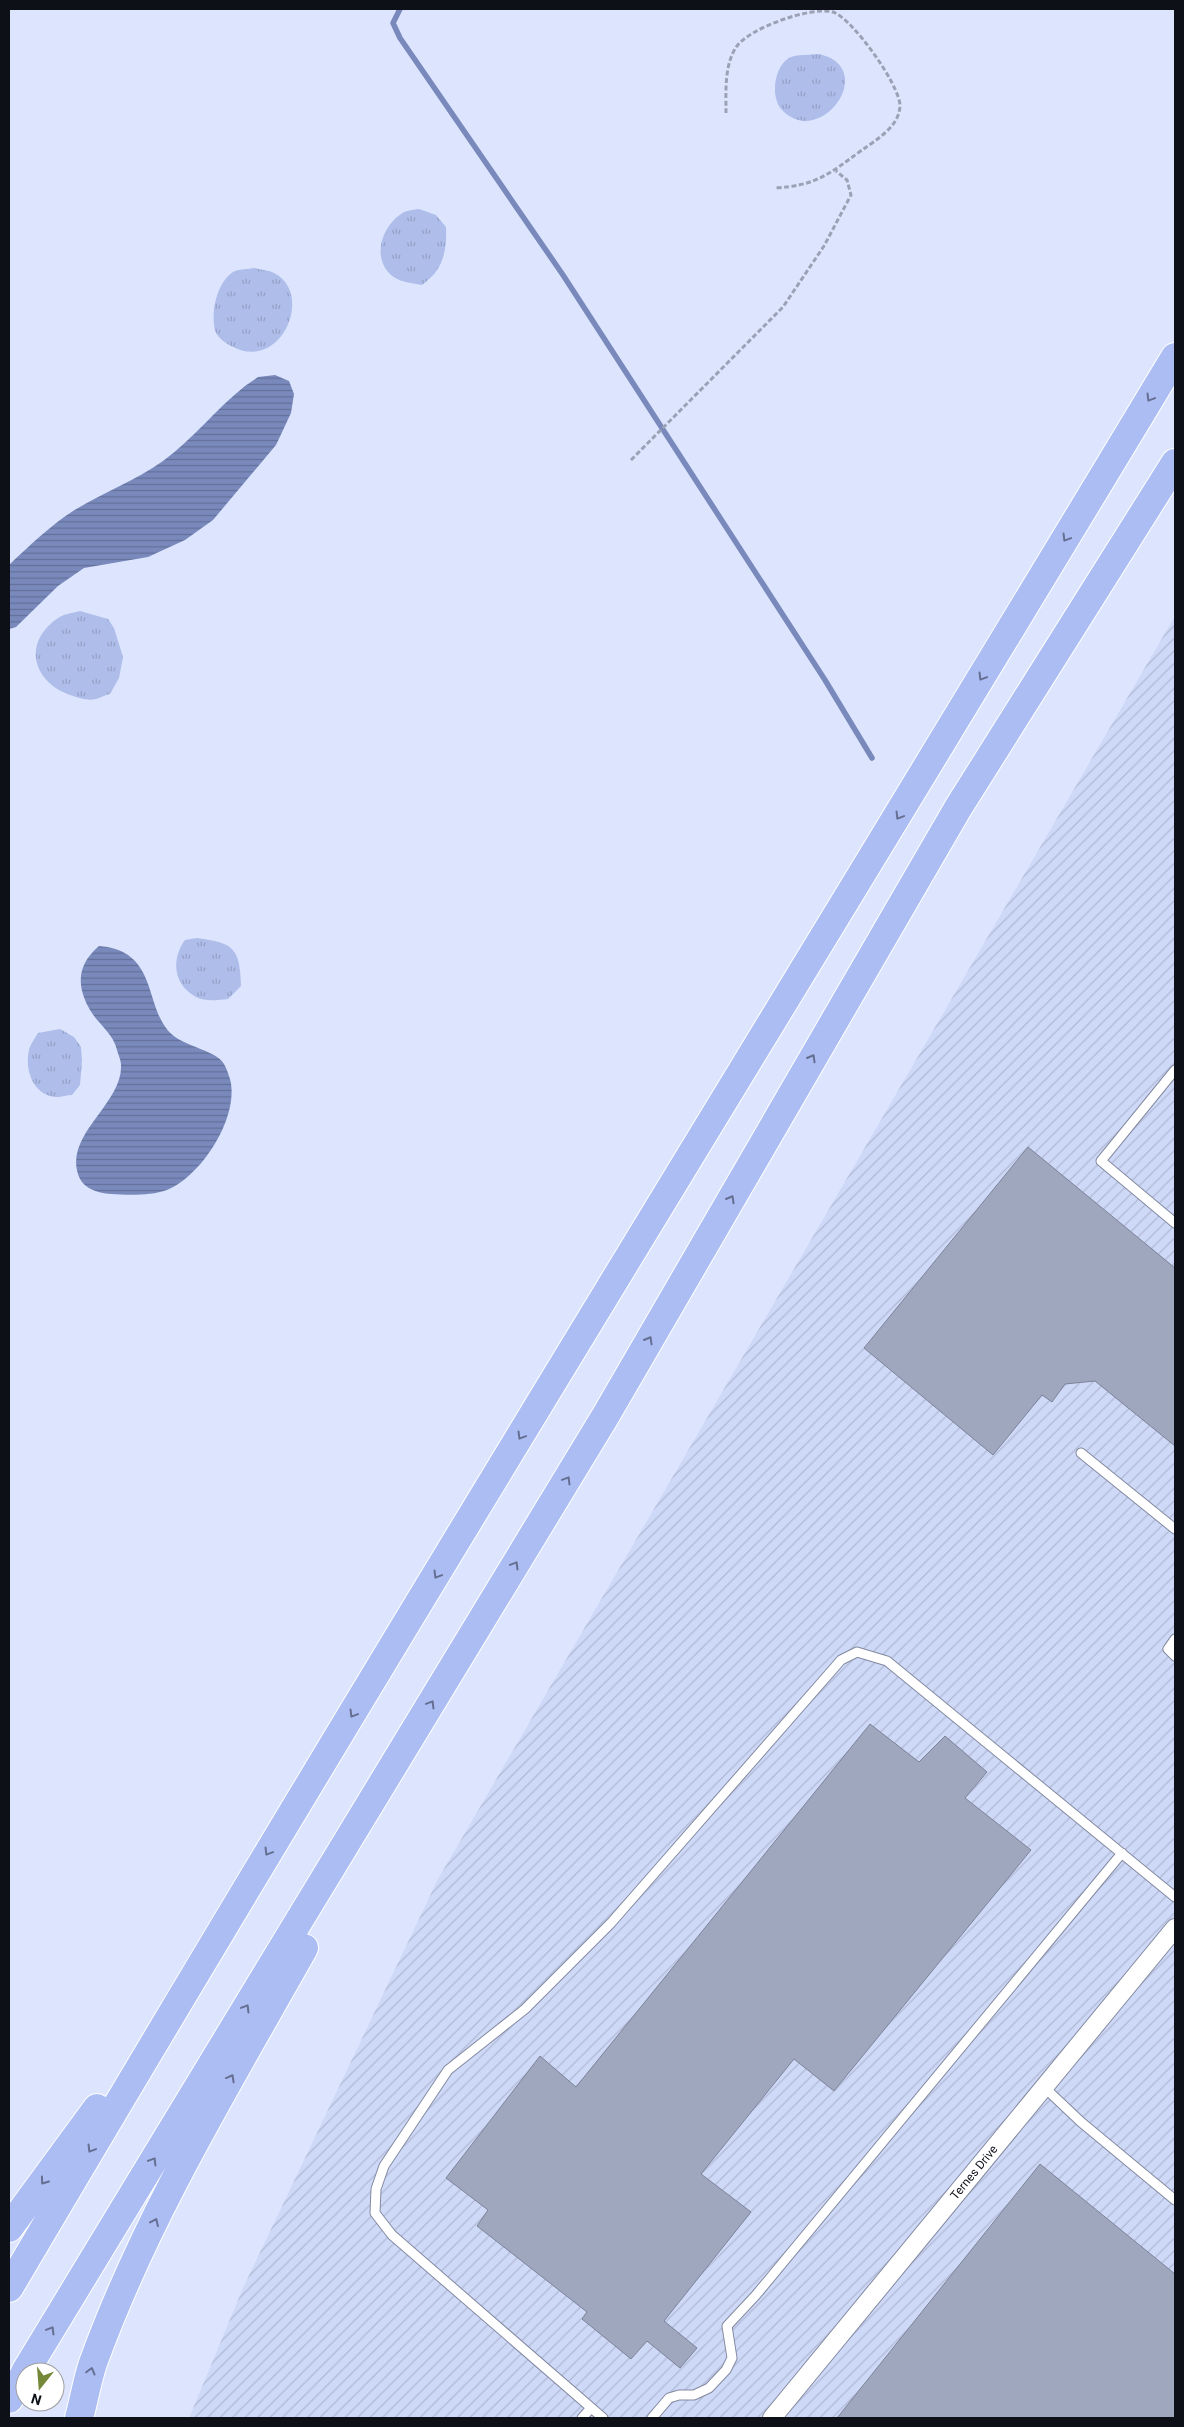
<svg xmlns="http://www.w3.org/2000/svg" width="1184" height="2427" font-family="Roboto,sans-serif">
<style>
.industrial{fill:url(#industrial-furrows)}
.grass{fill:url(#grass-tufts)}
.water{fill:url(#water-rules)}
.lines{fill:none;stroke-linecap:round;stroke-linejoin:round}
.stream{stroke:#7989bc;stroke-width:5.5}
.building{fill:#9fa7be;stroke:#7c8399}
.lane-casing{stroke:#838aa0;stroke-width:11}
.street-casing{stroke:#838aa0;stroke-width:20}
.highway-casing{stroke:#fff;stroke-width:30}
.path{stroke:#9ca2b6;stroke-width:3;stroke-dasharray:5 2.5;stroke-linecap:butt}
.lane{stroke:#fff;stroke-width:9}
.street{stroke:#fff;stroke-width:18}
.highway{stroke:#acbdf4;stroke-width:28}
.oneway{stroke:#656f91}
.labels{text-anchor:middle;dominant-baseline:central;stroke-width:4.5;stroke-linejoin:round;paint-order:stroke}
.street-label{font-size:12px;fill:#0e1018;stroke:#fff}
</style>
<defs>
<pattern id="industrial-furrows" width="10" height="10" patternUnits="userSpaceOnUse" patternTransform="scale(1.25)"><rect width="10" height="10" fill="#ced9f8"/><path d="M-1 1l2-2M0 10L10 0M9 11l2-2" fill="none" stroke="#b0b9d4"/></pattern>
<pattern id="grass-tufts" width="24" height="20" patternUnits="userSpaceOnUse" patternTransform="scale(1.25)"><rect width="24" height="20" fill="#aebde9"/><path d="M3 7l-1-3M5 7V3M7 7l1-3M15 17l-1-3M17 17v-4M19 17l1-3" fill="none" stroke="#94a1c7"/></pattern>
<pattern id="water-rules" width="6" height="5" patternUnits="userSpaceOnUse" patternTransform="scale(1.25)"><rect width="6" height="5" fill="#7989bc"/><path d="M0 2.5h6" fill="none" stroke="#626f98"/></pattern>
</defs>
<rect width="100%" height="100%" fill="#dde5fe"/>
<path class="industrial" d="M1175,616v1802h-986l54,-130 195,-409z"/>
<path class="grass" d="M819,54c61,14 1,96 -37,56 -12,-13 -8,-43 7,-52 7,-4 22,-3 30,-4z
M419,209l17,6 10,12c1,25 -3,43 -24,58 -11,-2 -24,-3 -32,-11 -18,-18 -8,-47 11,-60 5,-4 12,-4 18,-5z
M255,268c6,2 14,2 19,5 41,20 7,101 -43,73 -9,-5 -17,-11 -17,-22 -2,-17 4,-42 19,-52 5,-3 16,-3 22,-4z
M80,611l28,8 6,9 9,29 -4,21 -9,16c-5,1 -10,4 -14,5 -7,2 -17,-1 -23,-3 -40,-12 -52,-53 -15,-78 5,-4 15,-5 22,-7z
M197,938c37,5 43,10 44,48l-13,13c-10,1 -23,3 -32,-2 -23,-12 -25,-38 -11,-57z
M60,1029l14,8 7,10 1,14 -2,24 -8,10c-5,0 -10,2 -15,2 -23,0 -33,-27 -28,-47 1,-5 6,-12 9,-17z"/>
<path class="water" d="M275,375l14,6 5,13 -3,19 -15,32 -63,75 -28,20 -37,17 -64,11 -26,18 -42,41 -7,2v-64c20,-19 41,-39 64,-54 29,-18 62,-30 90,-50 30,-22 53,-52 82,-75l13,-9z
M99,946c67,5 40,75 83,95 11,6 25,9 35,16 8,5 10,13 13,22 10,37 -28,97 -63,111 -17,6 -39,5 -56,4 -14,-1 -29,-6 -33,-20 -13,-40 45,-71 43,-109 0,-5 -3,-11 -4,-15 -4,-17 -19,-26 -27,-40 -14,-25 -13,-45 9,-64z"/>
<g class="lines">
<path class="stream" d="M400,9l-7,14 7,15 163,237 262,405 47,78"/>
</g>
<path class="building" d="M1028,1147l147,121v178l-80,-65 -30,3 -13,18 -10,-7 -49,60 -129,-107z
M870,1724l49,38 26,-26 42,36 -22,26 66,52 -197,241 -40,-32 -93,115 50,38 -87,109 33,27 -17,20 -33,-27 -16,18 -49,-40 5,-7 -110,-86 11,-16 -42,-32 94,-122 36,31z
M1040,2164l135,110v144h-338z"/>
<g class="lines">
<g class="lane-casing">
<path id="lane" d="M1175,1070l-74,91 74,62
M1081,1453l94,76
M1175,1639l-7,10 7,7
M1044,2087l37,35 94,78
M582,2418l9,-10
M603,2418l-211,-183 -17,-22 1,-24 8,-23 64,-96 77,-61 86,-86 230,-263 16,-8 30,9 288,236
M652,2418l17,-20 10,-3h15l15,-7 17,-18 6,-12 -5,-32 29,-31 366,-442"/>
</g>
<g class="street-casing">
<g id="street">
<path id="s1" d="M772,2418l403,-490"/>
</g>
</g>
<g class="highway-casing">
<path id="highway" d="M9,2228l88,-120
M9,2288c382,-648 778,-1287 1166,-1931
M25,2372l581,-957 352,-607 217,-345
M9,2399l16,-26
M79,2418c5,-18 8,-37 14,-55 53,-146 135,-280 211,-415"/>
</g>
<path class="path" d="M726,113c0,-21 -2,-49 11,-67 13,-18 74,-40 96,-34 19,6 67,73 67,94 -1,21 -24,34 -38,44 -33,24 -46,36 -88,38
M631,460l152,-153 41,-61 27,-51 -4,-15 -11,-9"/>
<use href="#lane" class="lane"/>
<use href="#street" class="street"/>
<use href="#highway" class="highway"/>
</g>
<defs><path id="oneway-chevron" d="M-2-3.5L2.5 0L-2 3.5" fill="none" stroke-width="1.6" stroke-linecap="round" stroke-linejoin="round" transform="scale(1.25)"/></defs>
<g class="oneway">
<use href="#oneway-chevron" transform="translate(1150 398) rotate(121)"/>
<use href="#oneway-chevron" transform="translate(1066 538) rotate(121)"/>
<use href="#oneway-chevron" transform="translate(982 677) rotate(121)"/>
<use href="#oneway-chevron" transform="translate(899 816) rotate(121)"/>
<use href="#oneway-chevron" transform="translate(812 1058) rotate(-60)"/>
<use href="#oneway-chevron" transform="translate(731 1199) rotate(-60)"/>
<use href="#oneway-chevron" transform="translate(649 1340) rotate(-60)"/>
<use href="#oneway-chevron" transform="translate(521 1436) rotate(121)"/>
<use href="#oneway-chevron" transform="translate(567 1480) rotate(-59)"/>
<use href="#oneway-chevron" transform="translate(515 1565) rotate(-59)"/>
<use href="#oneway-chevron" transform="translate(437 1575) rotate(121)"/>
<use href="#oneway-chevron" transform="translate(431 1704) rotate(-59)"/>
<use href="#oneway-chevron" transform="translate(353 1714) rotate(121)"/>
<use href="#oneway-chevron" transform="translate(268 1852) rotate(121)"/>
<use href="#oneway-chevron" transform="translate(246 2008) rotate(-59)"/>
<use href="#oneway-chevron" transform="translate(231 2078) rotate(-61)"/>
<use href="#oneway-chevron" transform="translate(91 2149) rotate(121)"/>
<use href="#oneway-chevron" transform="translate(153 2161) rotate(-59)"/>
<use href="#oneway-chevron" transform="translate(44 2181) rotate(126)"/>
<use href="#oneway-chevron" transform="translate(155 2222) rotate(-65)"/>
<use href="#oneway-chevron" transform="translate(51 2330) rotate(-59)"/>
<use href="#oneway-chevron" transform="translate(91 2371) rotate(-75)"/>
</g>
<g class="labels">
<g class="street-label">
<text stroke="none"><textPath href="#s1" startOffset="318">Ternes Drive</textPath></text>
</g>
</g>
<rect width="1184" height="2427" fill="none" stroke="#0e1018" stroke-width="20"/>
<g transform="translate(40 2387) rotate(197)"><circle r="24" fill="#ffffff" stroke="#9f9fa3"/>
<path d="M0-4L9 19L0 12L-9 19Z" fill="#758838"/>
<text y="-8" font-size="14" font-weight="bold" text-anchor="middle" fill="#0e1018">N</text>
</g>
</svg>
